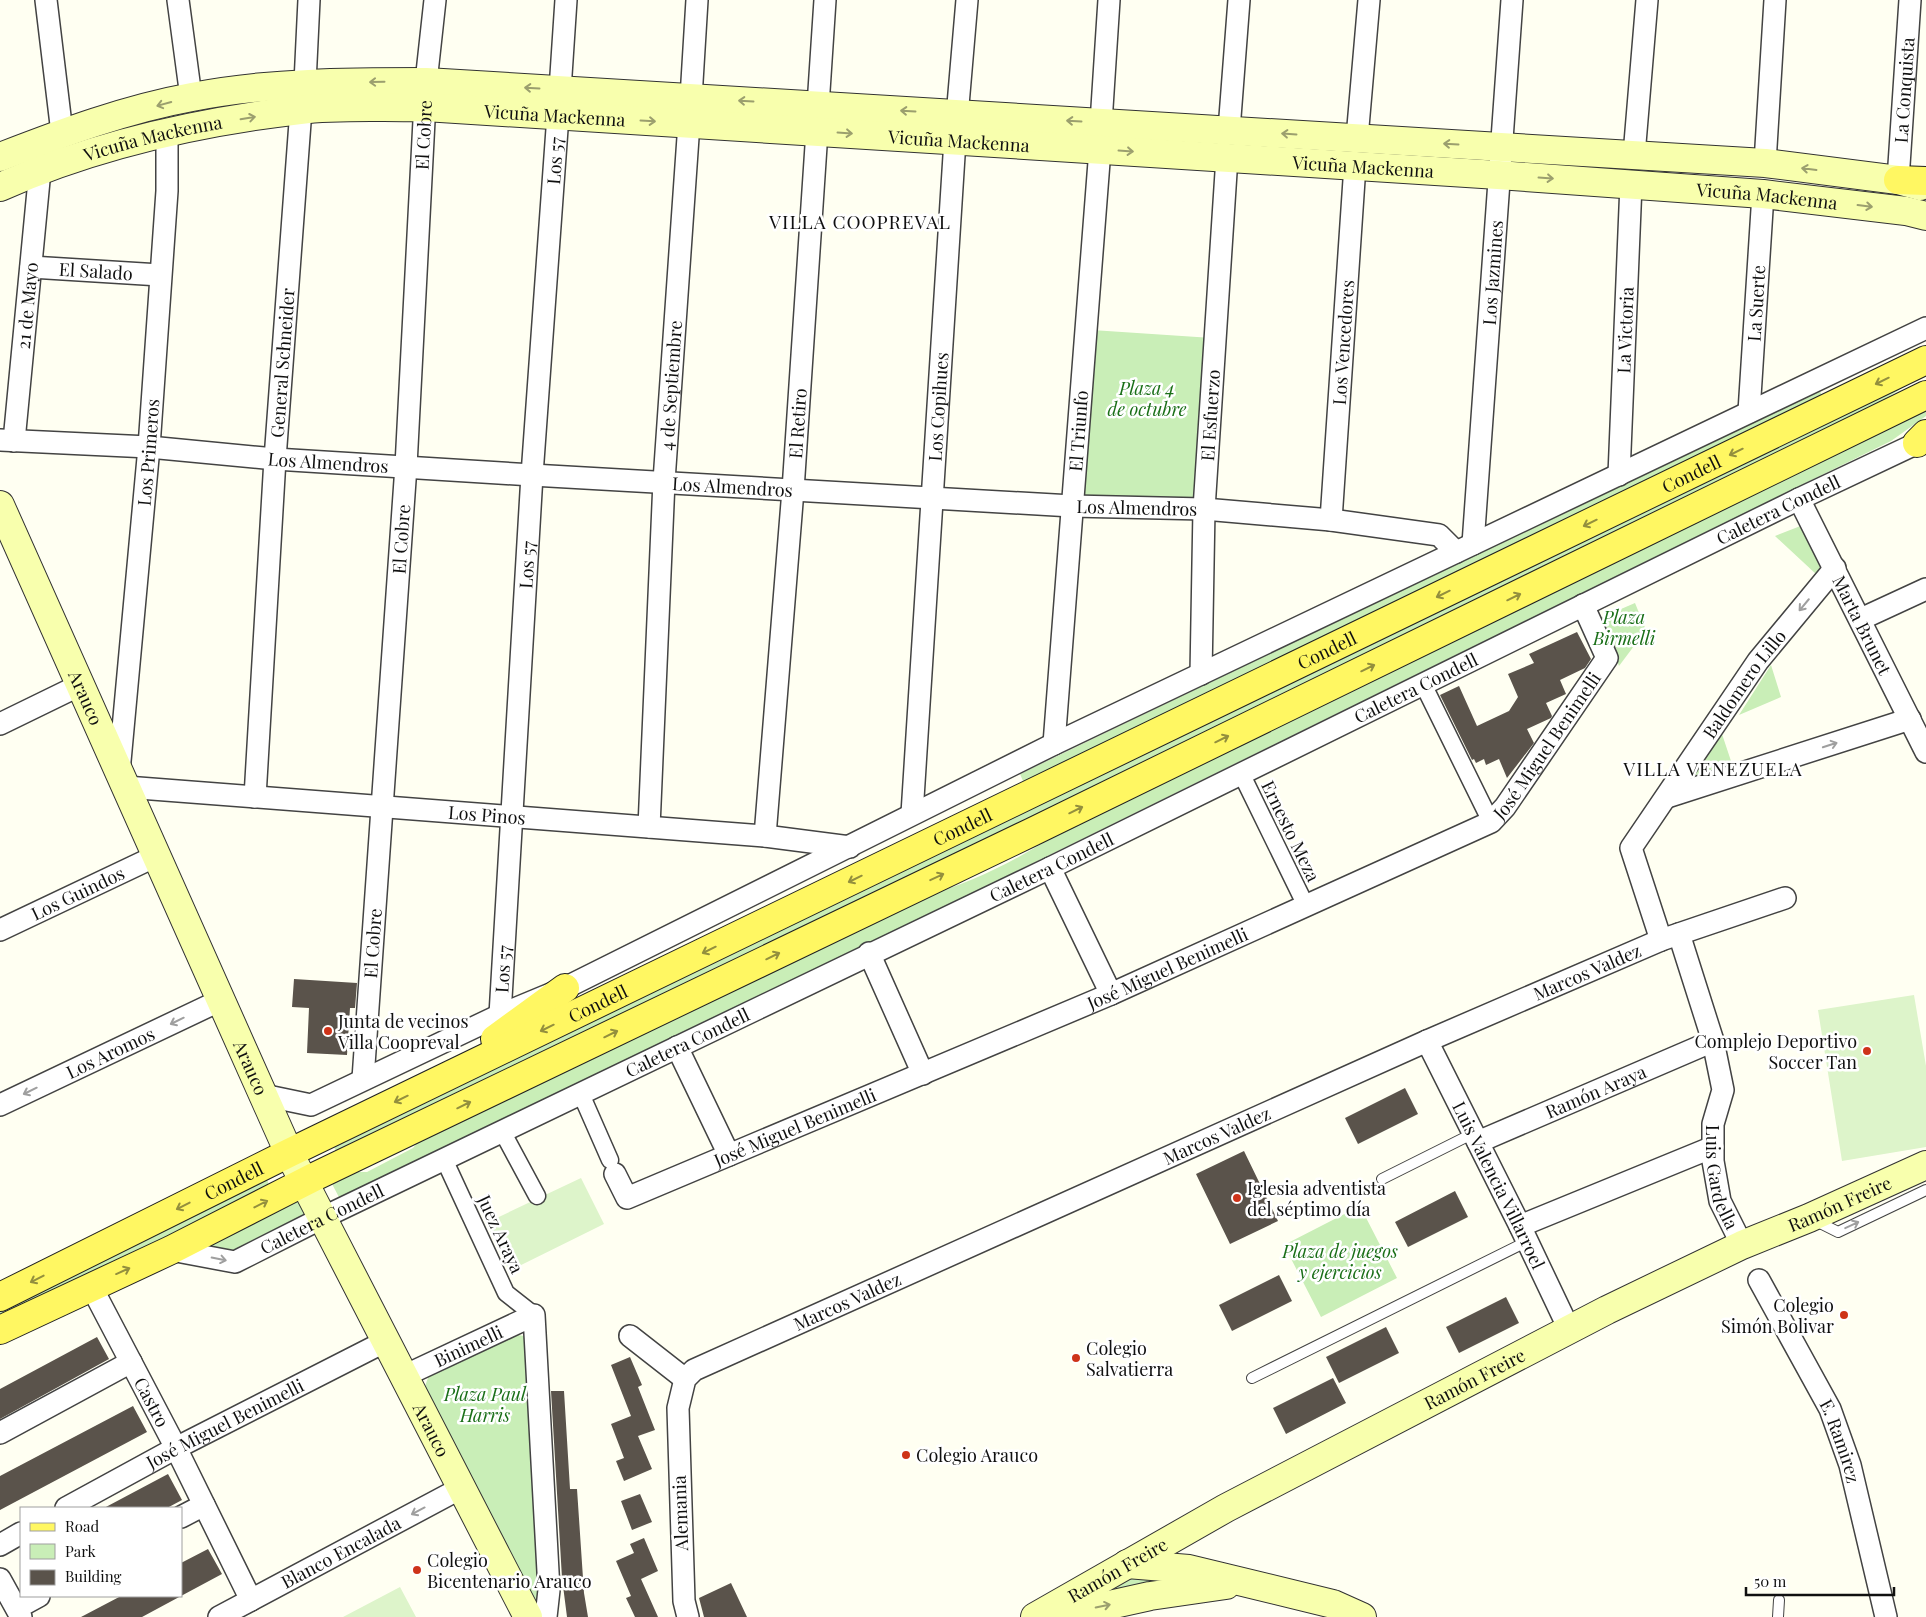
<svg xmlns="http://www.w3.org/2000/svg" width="1926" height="1617" font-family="'Playfair Display',serif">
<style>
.green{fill:#c9eeb7}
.pitch{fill:#ddf4ca}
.building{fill:#5a534b}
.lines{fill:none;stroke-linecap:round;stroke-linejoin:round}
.service-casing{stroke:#434343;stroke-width:12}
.pedestrian-casing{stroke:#434343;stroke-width:19}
.minor-casing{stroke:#434343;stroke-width:24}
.secondary-casing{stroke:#323232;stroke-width:30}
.primary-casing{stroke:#212121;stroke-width:30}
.service{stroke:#fff;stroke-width:10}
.pedestrian{stroke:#fff;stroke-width:16}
.minor{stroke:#fff;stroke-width:21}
.secondary{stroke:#f8ffad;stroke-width:28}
.primary{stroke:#fff762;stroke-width:28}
.oneway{stroke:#9b9f6e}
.oneway2{stroke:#938f3d}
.oneway3{stroke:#9f9f9f}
.poi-dot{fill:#ce3319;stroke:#fff;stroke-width:2}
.labels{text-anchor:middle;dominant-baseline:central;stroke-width:5;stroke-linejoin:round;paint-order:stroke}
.street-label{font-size:18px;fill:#101010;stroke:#fff}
.park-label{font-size:18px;font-style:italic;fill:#1a6f18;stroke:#fff}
.poi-label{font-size:18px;fill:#101010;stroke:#fff;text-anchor:start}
.neighbourhood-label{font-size:19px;letter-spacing:1px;fill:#101010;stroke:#fff}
</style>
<rect width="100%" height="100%" fill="#fffff2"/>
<path class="green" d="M1092,330l120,8 -14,169 -117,-5z
M1923,375l-62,39 -1522,743 -6,-12z
M1819,389l6,14 -784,372 -18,6 -3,-7z
M1926,409v7l-35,25 -1549,762 -12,-23 18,-8h19l46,-24 10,-12 501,-240c60,-16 110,-46 161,-80z
M1803,525l20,45 -6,5 -42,-39z
M1635,603l11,27 -27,36 -19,-48z
M1771,665l10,32 -42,18z
M1721,731l13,39 -46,16z
M266,1177l5,13 -271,133v-16z
M298,1198l11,21 -73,36 -41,-6z
M1360,1206l37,72 -76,39 -37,-72z
M512,1334l12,2 9,7 10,258 -7,3 -112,-215 5,-14z
M1133,1571l60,9 -114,19z"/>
<path class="pitch" d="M1914,995l12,71v81l-84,14 -24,-151z
M581,1178l23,46 -95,47 -23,-48z
M400,1587l16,30h-73z"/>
<path class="building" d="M1577,632l14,27 -6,9 -25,12 6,14 -20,9 6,13 -1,2 -24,11 7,14 -27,35 -8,-19 -13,6 -2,-6 -8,4 -2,-4 -2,1 -32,-65 19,-9 18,40 32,-15 9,-14 -10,-23 26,-11 -5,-9z
M294,979l63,4 -2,25h-5l-3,47 -40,-2 2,-45 -17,-1z
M1405,1088l13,26 -60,30 -13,-26z
M1244,1151l34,70 -48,23 -34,-70z
M1455,1191l13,26 -60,30 -13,-25z
M1279,1275l13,26 -60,30 -13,-26z
M1506,1297l13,26 -60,30 -13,-26z
M1386,1327l13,26 -60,30 -13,-26z
M97,1337l12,22 -109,60v-30z
M630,1357l12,28 -4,2 17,43 -17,6 14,33 -28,12 -8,-20 8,-3 -13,-34 20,-8 -20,-51z
M1333,1378l13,25 -60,31 -13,-26z
M551,1391h13l6,98h7l7,104 4,24h-21l-5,-39z
M133,1406l14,26 -147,78v-34z
M168,1474l14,26 -15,8h-63z
M640,1494l12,28 -20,8 -11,-29z
M644,1538l14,33 -17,8 17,38h-23l-9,-19 5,-2 -15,-35 18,-8 -4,-9z
M208,1549l14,25 -41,22v-33z
M731,1583l16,34h-43l-5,-19z
M121,1596h60l-39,21h-61z"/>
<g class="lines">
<g class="service-casing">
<path id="service" d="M1382,1179l92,-46
M1814,1220l24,12 88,-42
M1252,1378l276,-137
M1778,1617l1,-17"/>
</g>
<g class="pedestrian-casing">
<path id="pedestrian" d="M1423,684l68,138
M1241,773l65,133
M581,1094l29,66
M502,1131l35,65
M444,1159l62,134 28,22"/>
</g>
<g class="minor-casing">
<g id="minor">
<path d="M46,0l16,133"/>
<path d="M178,0l13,97"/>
<path d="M305,83l4,-83"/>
<path d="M560,90l6,-90"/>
<path d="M691,98l6,-98"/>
<path d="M818,106l7,-106"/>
<path d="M1101,123l8,-123"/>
<path d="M1229,130l10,-130"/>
<path d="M1357,138l12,-138"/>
<path d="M1634,155l13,-155"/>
<path d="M1765,163l10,-163"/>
<path id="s1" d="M1898,180l12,-180"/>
<path id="s2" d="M31,267l129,8"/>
<path id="s3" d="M1749,412l14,-218"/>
<path id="s4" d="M0,440l149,7 126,12 257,16 540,31 132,3 127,11 108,15 17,17"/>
<path id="s5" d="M14,441l26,-271"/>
<path id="s6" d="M1619,475l12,-291"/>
<path id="s7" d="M1799,499l127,253"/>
<path id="s8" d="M1331,520l24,-355"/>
<path id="s9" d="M1473,544l39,-544"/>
<path d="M1861,619l65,-30"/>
<path id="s10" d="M1201,674l3,-165 23,-352"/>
<path d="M0,724l80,-39"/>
<path id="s11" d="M1054,744l46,-595"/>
<path id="s12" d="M119,772l30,-325 18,-256v-59"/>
<path id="s13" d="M126,787l639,49 85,11"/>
<path id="s14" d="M255,797l20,-338 26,-350"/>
<path d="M1667,797l243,-78"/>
<path id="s15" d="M912,814l43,-674 12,-140"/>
<path id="s16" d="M649,827l15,-346 25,-358"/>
<path id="s17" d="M765,836l28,-346 24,-359"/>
<path d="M1050,868l61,126"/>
<path id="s18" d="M0,930l156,-74"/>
<path id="s19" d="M1679,934l34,107 10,49 -10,34v37l7,40 22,44"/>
<path id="s20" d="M1661,940l-30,-92 127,-187 77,-93"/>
<path d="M869,953l54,121"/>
<path id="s21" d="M500,1015l32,-540 26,-360"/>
<path id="s22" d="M1427,1041l93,185 49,103"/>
<path d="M677,1047l52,108"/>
<path id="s23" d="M363,1079l43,-613 20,-384 9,-82"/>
<path d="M263,1095l48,10 189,-90 65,-27 489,-244 872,-416"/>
<path id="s24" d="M0,1105l221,-105"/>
<path id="s25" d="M1478,1142l235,-101"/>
<path id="s26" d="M615,1174l12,24 484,-204 380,-172 14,-15 102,-149 -24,-53"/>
<path d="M1520,1226l193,-79"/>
<path id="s27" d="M171,1250l64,12 87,-44 728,-350 749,-369 127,-60"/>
<path id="s28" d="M1759,1280l71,129 20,56 36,152"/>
<path id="s29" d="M91,1286l85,162 75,152"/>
<path d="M630,1336l55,43"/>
<path id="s30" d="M404,1376l130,-61 15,275 -3,27"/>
<path d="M0,1433l131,-71"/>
<path id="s31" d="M66,1508l110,-60 210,-107"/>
<path d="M181,1517l23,-12"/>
<path d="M0,1545l21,-12"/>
<path d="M0,1579l21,38"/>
<path d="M17,1608l22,-12"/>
<path id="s32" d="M219,1617l242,-129"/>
<path id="s33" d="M688,1617l-4,-16 -6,-193 7,-29 9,-9 733,-329 234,-101 124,-42"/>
</g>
</g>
<g class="secondary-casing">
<g id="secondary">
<path d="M0,157c62,-24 126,-48 192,-60 77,-15 156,-15 234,-15l1339,81 133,17 22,6"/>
<path id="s34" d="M0,187c94,-42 198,-65 300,-77 41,-5 84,-2 125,-3l1073,68 265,19 143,17 20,5"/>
<path id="s35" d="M0,505l289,648 239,464"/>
<path d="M1127,1564l62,5 144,35 29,13"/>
<path id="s36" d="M1035,1617l191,-109 381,-198 135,-65 67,-27 117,-53"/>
<path d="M1056,1617l94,-21 76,-11"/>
</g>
</g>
<g class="primary-casing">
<g id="primary">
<path d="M1898,180l28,1"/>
<path d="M1917,443l9,-9"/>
<path d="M495,1039l70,-51"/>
<path id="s37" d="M0,1297l289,-144 1637,-793"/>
<path d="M0,1330l171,-80 143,-73 718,-345 894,-437"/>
</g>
</g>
<use href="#service" class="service"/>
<use href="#pedestrian" class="pedestrian"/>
<use href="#minor" class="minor"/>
<use href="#secondary" class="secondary"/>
<use href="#primary" class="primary"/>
</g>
<defs><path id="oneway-shaft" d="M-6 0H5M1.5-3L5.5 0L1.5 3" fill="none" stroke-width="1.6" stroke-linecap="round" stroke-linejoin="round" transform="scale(1.25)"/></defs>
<g class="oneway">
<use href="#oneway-shaft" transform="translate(377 82) rotate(179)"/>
<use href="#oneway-shaft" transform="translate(532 88) rotate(-177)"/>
<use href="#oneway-shaft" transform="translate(746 101) rotate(-177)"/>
<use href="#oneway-shaft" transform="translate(164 104) rotate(165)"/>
<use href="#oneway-shaft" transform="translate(908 111) rotate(-177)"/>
<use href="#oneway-shaft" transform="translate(248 118) rotate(-9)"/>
<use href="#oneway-shaft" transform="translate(648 121) rotate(3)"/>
<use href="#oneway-shaft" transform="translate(1074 121) rotate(-177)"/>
<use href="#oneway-shaft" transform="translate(845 133) rotate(4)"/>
<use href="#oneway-shaft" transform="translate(1289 134) rotate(-176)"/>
<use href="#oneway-shaft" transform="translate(1451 144) rotate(-177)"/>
<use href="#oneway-shaft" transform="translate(1126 151) rotate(4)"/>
<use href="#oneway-shaft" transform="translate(1809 169) rotate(-173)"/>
<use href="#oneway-shaft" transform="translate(1546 178) rotate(4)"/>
<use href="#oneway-shaft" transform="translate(1865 206) rotate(7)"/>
<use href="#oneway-shaft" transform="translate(1103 1606) rotate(-12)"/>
</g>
<g class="oneway2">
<use href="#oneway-shaft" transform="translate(1882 381) rotate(154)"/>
<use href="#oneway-shaft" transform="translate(1736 452) rotate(154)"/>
<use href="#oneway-shaft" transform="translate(1590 523) rotate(154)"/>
<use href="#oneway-shaft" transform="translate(1443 594) rotate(154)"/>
<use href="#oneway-shaft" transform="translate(1514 597) rotate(-26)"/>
<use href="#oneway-shaft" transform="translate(1368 668) rotate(-26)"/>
<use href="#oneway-shaft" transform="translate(1222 739) rotate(-26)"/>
<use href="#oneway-shaft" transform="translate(1076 810) rotate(-26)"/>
<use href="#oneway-shaft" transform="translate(937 877) rotate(-25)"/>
<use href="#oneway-shaft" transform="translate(855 879) rotate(154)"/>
<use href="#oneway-shaft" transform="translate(709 950) rotate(154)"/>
<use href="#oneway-shaft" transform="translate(773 956) rotate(-26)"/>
<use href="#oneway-shaft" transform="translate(547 1028) rotate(154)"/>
<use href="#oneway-shaft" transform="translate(611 1034) rotate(-26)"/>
<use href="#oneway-shaft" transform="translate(401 1099) rotate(154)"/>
<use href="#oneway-shaft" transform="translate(464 1105) rotate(-26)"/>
<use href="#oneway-shaft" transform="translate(261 1204) rotate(-27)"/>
<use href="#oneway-shaft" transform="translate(183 1206) rotate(153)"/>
<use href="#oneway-shaft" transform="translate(123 1271) rotate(-24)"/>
<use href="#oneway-shaft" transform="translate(37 1279) rotate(153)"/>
</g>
<g class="oneway3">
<use href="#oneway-shaft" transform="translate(1804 605) rotate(130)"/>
<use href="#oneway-shaft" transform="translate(1830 745) rotate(-18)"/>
<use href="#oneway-shaft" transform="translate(177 1021) rotate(154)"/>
<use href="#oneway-shaft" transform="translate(30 1091) rotate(154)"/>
<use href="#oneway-shaft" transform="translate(1852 1225) rotate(-25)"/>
<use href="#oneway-shaft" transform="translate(219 1259) rotate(11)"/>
<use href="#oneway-shaft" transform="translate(418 1511) rotate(152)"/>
</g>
<g class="poi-dot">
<circle cx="328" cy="1031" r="5"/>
<circle cx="1867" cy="1051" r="5"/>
<circle cx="1237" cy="1198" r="5"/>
<circle cx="1844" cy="1315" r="5"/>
<circle cx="1076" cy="1358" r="5"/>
<circle cx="906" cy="1455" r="5"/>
<circle cx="417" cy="1570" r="5"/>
</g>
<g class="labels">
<g class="street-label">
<text stroke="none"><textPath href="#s1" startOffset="90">La Conquista</textPath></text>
<text stroke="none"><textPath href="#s34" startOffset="566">Vicuña Mackenna</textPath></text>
<text stroke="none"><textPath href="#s23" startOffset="946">El Cobre</textPath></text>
<text stroke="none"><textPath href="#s34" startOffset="161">Vicuña Mackenna</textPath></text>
<text stroke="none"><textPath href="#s34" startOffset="971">Vicuña Mackenna</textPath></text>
<text stroke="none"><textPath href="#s21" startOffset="856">Los 57</textPath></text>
<text stroke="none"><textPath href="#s34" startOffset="1376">Vicuña Mackenna</textPath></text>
<text stroke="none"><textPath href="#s34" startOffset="1781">Vicuña Mackenna</textPath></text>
<text stroke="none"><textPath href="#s2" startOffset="65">El Salado</textPath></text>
<text stroke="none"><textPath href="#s9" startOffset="272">Los Jazmines</textPath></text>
<text stroke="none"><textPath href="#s3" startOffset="109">La Suerte</textPath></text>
<text stroke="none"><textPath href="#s5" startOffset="136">21 de Mayo</textPath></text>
<text stroke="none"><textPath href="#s6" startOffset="145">La Victoria</textPath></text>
<text stroke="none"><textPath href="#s8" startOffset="178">Los Vencedores</textPath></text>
<text stroke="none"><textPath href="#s14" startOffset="435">General Schneider</textPath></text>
<text stroke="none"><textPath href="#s16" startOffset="442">4 de Septiembre</textPath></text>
<text stroke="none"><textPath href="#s15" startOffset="408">Los Copihues</textPath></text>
<text stroke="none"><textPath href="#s10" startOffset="259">El Esfuerzo</textPath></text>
<text stroke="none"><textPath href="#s17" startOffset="414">El Retiro</textPath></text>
<text stroke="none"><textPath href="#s11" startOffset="314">El Triunfo</textPath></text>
<text stroke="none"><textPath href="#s12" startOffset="321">Los Primeros</textPath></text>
<text stroke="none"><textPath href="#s4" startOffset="329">Los Almendros</textPath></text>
<text stroke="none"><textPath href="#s37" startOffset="1881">Condell</textPath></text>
<text stroke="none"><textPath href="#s4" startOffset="734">Los Almendros</textPath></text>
<text stroke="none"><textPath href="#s4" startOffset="1139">Los Almendros</textPath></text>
<text stroke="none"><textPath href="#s27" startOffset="1782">Caletera Condell</textPath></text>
<text stroke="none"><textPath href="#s23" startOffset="541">El Cobre</textPath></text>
<text stroke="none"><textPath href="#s21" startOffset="451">Los 57</textPath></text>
<text stroke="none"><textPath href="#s7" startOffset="141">Marta Brunet</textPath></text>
<text stroke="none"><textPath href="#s37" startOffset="1476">Condell</textPath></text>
<text stroke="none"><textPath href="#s20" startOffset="296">Baldomero Lillo</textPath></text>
<text stroke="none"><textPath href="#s27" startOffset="1378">Caletera Condell</textPath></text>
<text stroke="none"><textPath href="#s35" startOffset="211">Arauco</textPath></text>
<text stroke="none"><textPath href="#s26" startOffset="1064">José Miguel Benimelli</textPath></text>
<text stroke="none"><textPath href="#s13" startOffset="362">Los Pinos</textPath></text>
<text stroke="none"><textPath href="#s37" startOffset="1071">Condell</textPath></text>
<text transform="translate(1291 831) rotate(64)">Ernesto Meza</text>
<text stroke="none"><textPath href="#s27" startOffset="972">Caletera Condell</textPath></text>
<text stroke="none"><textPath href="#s18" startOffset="86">Los Guindos</textPath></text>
<text stroke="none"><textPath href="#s23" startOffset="136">El Cobre</textPath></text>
<text stroke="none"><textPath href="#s21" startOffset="46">Los 57</textPath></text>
<text stroke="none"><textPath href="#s26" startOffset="614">José Miguel Benimelli</textPath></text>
<text stroke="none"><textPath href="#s33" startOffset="1230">Marcos Valdez</textPath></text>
<text stroke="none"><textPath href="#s37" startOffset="666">Condell</textPath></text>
<text stroke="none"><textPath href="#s27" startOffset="568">Caletera Condell</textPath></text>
<text stroke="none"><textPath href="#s24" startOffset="122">Los Aromos</textPath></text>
<text stroke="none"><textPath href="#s35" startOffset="616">Arauco</textPath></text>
<text stroke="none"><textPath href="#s25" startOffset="128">Ramón Araya</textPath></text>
<text stroke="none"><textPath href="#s26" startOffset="209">José Miguel Benimelli</textPath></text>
<text stroke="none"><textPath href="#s33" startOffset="825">Marcos Valdez</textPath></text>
<text stroke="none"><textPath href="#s19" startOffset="252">Luis Gardella</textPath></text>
<text stroke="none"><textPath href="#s37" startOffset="261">Condell</textPath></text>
<text stroke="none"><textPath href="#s22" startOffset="161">Luis Valencia Villarroel</textPath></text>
<text stroke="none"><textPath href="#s36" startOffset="905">Ramón Freire</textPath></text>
<text stroke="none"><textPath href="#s27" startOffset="162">Caletera Condell</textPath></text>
<text transform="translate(501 1234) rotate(65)">Juez Araya</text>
<text stroke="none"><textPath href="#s33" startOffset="420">Marcos Valdez</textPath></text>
<text stroke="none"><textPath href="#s30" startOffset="71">Binimelli</textPath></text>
<text stroke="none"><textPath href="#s36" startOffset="500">Ramón Freire</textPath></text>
<text stroke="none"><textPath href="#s29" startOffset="131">Castro</textPath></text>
<text stroke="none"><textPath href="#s31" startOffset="180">José Miguel Benimelli</textPath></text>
<text stroke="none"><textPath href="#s35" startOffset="1021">Arauco</textPath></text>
<text stroke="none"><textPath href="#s28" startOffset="181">E. Ramirez</textPath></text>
<text transform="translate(680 1513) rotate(-92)">Alemania</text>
<text stroke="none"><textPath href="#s32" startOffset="138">Blanco Encalada</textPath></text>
<text stroke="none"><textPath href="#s36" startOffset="95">Ramón Freire</textPath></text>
</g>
<g class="park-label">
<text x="1147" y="388">Plaza 4<tspan x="1147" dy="21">de octubre</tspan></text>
<text x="1624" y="617">Plaza<tspan x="1624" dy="21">Birmelli</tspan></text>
<text x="1340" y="1251">Plaza de juegos<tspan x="1340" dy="21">y ejercicios</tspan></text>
<text x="485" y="1394">Plaza Paul<tspan x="485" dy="21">Harris</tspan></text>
</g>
<g class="poi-label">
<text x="338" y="1021">Junta de vecinos<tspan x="338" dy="21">Villa Coopreval</tspan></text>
<text x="1857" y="1041" text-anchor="end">Complejo Deportivo<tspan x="1857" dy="21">Soccer Tan</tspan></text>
<text x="1247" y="1188">Iglesia adventista<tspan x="1247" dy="21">del séptimo día</tspan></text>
<text x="1834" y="1305" text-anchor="end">Colegio<tspan x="1834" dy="21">Simón Bolivar</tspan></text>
<text x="1086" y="1348">Colegio<tspan x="1086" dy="21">Salvatierra</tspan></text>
<text x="916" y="1455">Colegio Arauco</text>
<text x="427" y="1560">Colegio<tspan x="427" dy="21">Bicentenario Arauco</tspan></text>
</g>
<g class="neighbourhood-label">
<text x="860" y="221">VILLA COOPREVAL</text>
<text x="1713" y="768">VILLA VENEZUELA</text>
</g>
</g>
<rect x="20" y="1507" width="162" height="90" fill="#ffffff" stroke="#9f9f9f"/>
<rect x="30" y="1523" width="25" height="8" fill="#fff762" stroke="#9f9f9f"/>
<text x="65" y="1532" font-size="15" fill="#101010">Road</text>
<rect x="30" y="1544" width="25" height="15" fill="#c9eeb7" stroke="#9f9f9f"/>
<text x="65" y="1557" font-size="15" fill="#101010">Park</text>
<rect x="30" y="1570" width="25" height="15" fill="#5a534b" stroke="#9f9f9f"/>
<text x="65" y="1582" font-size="15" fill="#101010">Building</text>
<path d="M1746 1587v8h148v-8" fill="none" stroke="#101010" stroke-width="2.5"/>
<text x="1754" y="1587" font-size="15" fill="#101010" stroke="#ffffff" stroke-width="4" paint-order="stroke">50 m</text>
</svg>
